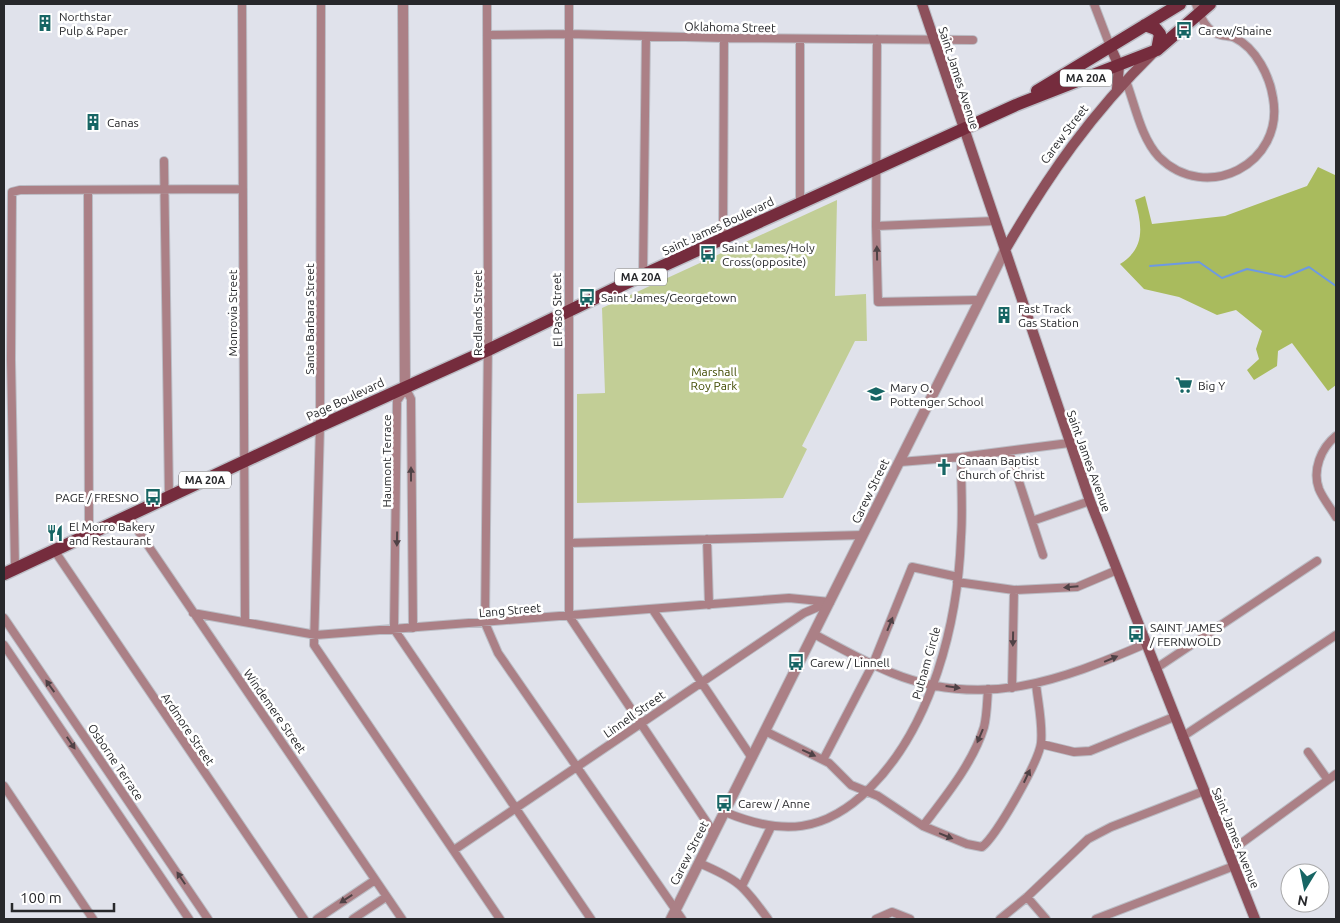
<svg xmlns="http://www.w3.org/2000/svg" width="1340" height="923" font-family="Ubuntu,sans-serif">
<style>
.green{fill:#c2ce96}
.forest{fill:#a9bb5d}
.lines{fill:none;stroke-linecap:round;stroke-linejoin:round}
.stream{stroke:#6d99e3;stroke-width:2}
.minor-casing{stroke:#bbbdc5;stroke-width:10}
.tertiary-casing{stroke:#bbbdc5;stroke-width:12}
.secondary-casing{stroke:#bbbdc5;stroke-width:12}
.primary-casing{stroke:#bbbdc5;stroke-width:15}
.minor{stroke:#ab8086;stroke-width:8}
.tertiary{stroke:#ab8086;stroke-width:10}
.secondary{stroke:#8d505b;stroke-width:10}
.primary{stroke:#752c3d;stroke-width:12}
.oneway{fill:#4f4246}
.labels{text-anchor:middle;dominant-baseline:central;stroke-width:5;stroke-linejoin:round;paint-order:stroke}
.shield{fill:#fff;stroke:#68686b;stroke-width:1}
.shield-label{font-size:11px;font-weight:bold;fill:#27282b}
.poi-label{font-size:12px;fill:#27282b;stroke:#fff;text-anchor:start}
.street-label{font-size:12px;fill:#27282b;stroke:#fff}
.park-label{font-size:12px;fill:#404a00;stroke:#fff}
</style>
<rect width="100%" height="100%" fill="#e0e2eb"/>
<path class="green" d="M837,200l-2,96 31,-2 1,47h-12l-53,105 5,3 -24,49 -206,5v-109l28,-1 -3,-85z"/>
<path class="forest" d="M1318,167l17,8 1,6v204l-8,6 -36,-48 -14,8 -1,15 -23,14 -7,-10 12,-11 -3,-10 6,-18 -26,-21 -19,5 -38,-18 -35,-8 -24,-25c26,-16 22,-39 15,-64l10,-4 7,28 73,-8 82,-30z"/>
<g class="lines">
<path class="stream" d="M1150,266l49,-4 23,16 25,-9 38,8 24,-10 27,19"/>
<g class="minor-casing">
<path id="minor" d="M242,4l3,618
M321,4l-1,422 -6,219 186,274
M487,4l1,336 -3,283 13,30 184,266
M569,4v612l145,217
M1094,4l16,42
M487,35l82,-1 155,4 249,2
M877,39l-1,187 2,76 100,-2
M1126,81c9,24 15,57 33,76 47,47 126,7 114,-59 -3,-21 -17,-50 -38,-60 -4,-2 -10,-2 -14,-3 -15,-3 -21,-19 -25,-31
M164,161l5,336
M88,191l1,342
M800,204v-165
M876,226l119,-5
M723,240l1,-202
M643,275l3,-239
M405,387l6,12 2,229
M405,389l-8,12 -3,228 197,290
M1336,436c-15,12 -24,34 -17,53 4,10 12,19 17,28
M1009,451l34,104
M900,462l61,-5 108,-14
M128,516l274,403
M1032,521l58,-20
M707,539l2,66
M569,543l294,-8
M54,550l250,369
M15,568l-4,-208 1,-168 8,-2 223,-1
M957,582l57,8 63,-3 40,-17
M653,610l99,148
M193,613l123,22 473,-37 41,4
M4,618l204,301
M814,634c26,14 51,28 78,39 91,37 170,7 253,-29
M4,645l185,274
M1155,669l162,-108
M1012,688l2,-98
M765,731l64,32 22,22 27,11 45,30 44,18 15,3c15,-12 57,-86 59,-104 2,-19 -3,-40 -5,-59
M1182,737l154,-102
M1041,744l33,8 16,-1 84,-34
M1308,752l20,28
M823,760l50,-96 39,-97 46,10
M4,786l89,133
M725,812c57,24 100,21 145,-24 62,-62 88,-165 91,-251 2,-26 0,-53 0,-80
M923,826c22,-29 50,-63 61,-99 3,-12 3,-25 4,-38
M454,850l350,-237 26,-11
M1228,853l108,-79
M699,863c40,17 44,22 69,56
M742,886l29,-59
M1027,897l19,22
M317,919l58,-39
M353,919l33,-22
M876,919l16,-7 18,7
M1000,919l27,-22 61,-58 23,-12 93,-36
M1096,919l138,-53"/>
</g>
<g class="tertiary-casing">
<path id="tertiary" d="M403,4l2,383
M671,919l334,-669"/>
</g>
<g class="secondary-casing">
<path id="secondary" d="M922,4l168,497 165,418
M1110,46l9,20 -2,23
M1005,250c44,-76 86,-136 149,-198"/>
</g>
<g class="primary-casing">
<path id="primary" d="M1145,25l11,4 4,5 -3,16
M1037,91l143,-87
M4,574l316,-148 168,-76 155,-75 373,-170 141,-55 53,-46"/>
</g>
<use href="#minor" class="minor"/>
<use href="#tertiary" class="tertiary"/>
<use href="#secondary" class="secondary"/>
<use href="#primary" class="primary"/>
</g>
<defs><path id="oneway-solid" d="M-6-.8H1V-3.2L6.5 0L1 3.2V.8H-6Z" transform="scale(1.25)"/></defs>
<g class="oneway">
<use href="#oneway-solid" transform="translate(877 253) rotate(-91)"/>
<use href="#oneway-solid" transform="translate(411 474) rotate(-90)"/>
<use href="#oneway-solid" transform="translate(397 539) rotate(91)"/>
<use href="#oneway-solid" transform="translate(1071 587) rotate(175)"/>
<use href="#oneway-solid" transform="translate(890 624) rotate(-68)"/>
<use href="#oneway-solid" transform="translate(1013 639) rotate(91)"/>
<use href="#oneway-solid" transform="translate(1111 659) rotate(-23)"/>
<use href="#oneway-solid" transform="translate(50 686) rotate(-125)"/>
<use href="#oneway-solid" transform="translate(953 687) rotate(8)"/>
<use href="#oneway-solid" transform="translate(980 736) rotate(113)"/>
<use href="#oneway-solid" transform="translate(71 743) rotate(56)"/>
<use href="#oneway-solid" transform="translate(809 753) rotate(25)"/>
<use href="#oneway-solid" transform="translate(1027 776) rotate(-65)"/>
<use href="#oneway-solid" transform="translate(946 836) rotate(22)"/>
<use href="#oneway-solid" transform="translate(181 878) rotate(-124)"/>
<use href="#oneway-solid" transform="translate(346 899) rotate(147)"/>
</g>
<defs>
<g id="building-bare" transform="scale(1.35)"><path d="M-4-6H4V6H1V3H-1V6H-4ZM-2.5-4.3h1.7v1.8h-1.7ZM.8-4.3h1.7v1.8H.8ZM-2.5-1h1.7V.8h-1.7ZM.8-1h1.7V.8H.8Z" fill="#176564" stroke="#fff" stroke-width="2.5" paint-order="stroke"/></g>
<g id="bus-bare" transform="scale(1.35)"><path d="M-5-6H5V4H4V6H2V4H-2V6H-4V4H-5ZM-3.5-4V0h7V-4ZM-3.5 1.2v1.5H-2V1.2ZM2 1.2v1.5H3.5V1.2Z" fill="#176564" stroke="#fff" stroke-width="2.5" paint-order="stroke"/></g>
<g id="supermarket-bare" transform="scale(1.35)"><path d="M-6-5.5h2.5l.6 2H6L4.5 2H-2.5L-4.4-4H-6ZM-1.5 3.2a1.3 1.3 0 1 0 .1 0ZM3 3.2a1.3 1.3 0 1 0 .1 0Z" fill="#176564" stroke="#fff" stroke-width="2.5" paint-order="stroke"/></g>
<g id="school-bare" transform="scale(1.35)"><path d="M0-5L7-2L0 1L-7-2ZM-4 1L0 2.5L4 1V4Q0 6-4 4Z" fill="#176564" stroke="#fff" stroke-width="2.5" paint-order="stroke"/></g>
<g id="church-bare" transform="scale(1.35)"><path d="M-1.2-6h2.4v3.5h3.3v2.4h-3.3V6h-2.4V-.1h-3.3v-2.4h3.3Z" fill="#176564" stroke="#fff" stroke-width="2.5" paint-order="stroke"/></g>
<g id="restaurant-bare" transform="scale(1.35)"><path d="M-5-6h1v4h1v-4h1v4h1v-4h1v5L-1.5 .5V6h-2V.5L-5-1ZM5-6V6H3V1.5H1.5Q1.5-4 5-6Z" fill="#176564" stroke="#fff" stroke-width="2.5" paint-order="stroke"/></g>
</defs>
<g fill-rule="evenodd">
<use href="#building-bare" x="45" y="23"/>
<use href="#bus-bare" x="1184" y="30"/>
<use href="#building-bare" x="93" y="122"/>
<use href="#bus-bare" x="708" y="254"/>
<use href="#bus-bare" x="587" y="297"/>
<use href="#building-bare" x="1004" y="315"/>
<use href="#supermarket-bare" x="1184" y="385"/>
<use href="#school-bare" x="876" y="394"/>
<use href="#church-bare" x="944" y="467"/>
<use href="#bus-bare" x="153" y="497"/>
<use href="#restaurant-bare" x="55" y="533"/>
<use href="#bus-bare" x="1136" y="634"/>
<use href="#bus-bare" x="796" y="662"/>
<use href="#bus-bare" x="724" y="803"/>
</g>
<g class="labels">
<g class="shield">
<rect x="1060" y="69.5" width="52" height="17" rx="4"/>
<rect x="615" y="268.5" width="52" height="17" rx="4"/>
<rect x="179" y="471.5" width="52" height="17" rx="4"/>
</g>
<g class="shield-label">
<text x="1086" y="78">MA 20A</text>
<text x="641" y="277">MA 20A</text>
<text x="205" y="480">MA 20A</text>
</g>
<g class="poi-label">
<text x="59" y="16">Northstar<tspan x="59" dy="14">Pulp &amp; Paper</tspan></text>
<text x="1198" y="30">Carew/Shaine</text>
<text x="107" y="122">Canas</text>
<text x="722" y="247">Saint James/Holy<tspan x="722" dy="14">Cross(opposite)</tspan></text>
<text x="601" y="297">Saint James/Georgetown</text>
<text x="1018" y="308">Fast Track<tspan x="1018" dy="14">Gas Station</tspan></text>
<text x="1198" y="385">Big Y</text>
<text x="890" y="387">Mary O.<tspan x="890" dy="14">Pottenger School</tspan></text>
<text x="958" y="460">Canaan Baptist<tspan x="958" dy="14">Church of Christ</tspan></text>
<text x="139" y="497" text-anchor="end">PAGE / FRESNO</text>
<text x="69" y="526">El Morro Bakery<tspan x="69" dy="14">and Restaurant</tspan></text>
<text x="1150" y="627">SAINT JAMES<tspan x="1150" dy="14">/ FERNWOLD</tspan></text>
<text x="810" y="662">Carew / Linnell</text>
<text x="738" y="803">Carew / Anne</text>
</g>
<g class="street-label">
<text transform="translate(730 27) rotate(1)">Oklahoma Street</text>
<text transform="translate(959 78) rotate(72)">Saint James Avenue</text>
<text transform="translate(1064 134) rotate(-53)">Carew Street</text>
<text transform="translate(718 226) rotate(-25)">Saint James Boulevard</text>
<text transform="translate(557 310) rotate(-91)">El Paso Street</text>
<text transform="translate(232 313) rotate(-90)">Monrovia Street</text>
<text transform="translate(477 313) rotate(-90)">Redlands Street</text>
<text transform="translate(309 319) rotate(-90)">Santa Barbara Street</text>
<text transform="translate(345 399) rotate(-25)">Page Boulevard</text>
<text transform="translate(386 461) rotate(-90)">Haumont Terrace</text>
<text transform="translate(1089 461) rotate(70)">Saint James Avenue</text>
<text transform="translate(870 491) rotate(-64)">Carew Street</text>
<text transform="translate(510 610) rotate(-5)">Lang Street</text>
<text transform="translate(926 663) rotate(-74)">Putnam Circle</text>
<text transform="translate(275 711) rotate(55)">Windemere Street</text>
<text transform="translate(634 714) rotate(-35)">Linnell Street</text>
<text transform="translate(188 729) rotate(56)">Ardmore Street</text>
<text transform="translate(116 762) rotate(56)">Osborne Terrace</text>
<text transform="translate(1236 838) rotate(68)">Saint James Avenue</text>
<text transform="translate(689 853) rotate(-63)">Carew Street</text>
</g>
<g class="park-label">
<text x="714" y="371">Marshall<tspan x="714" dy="14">Roy Park</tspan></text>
</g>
</g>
<rect width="1340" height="923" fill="none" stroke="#27282b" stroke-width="10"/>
<g transform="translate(1305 888) rotate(190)"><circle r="24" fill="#ffffff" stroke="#a9a9aa"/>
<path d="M0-4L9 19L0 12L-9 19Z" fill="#176564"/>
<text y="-8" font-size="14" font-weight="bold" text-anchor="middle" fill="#27282b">N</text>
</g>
<path d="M12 903v8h102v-8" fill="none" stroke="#27282b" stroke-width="2.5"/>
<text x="20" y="903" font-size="15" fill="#27282b" stroke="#ffffff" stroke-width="4" paint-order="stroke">100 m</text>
</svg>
